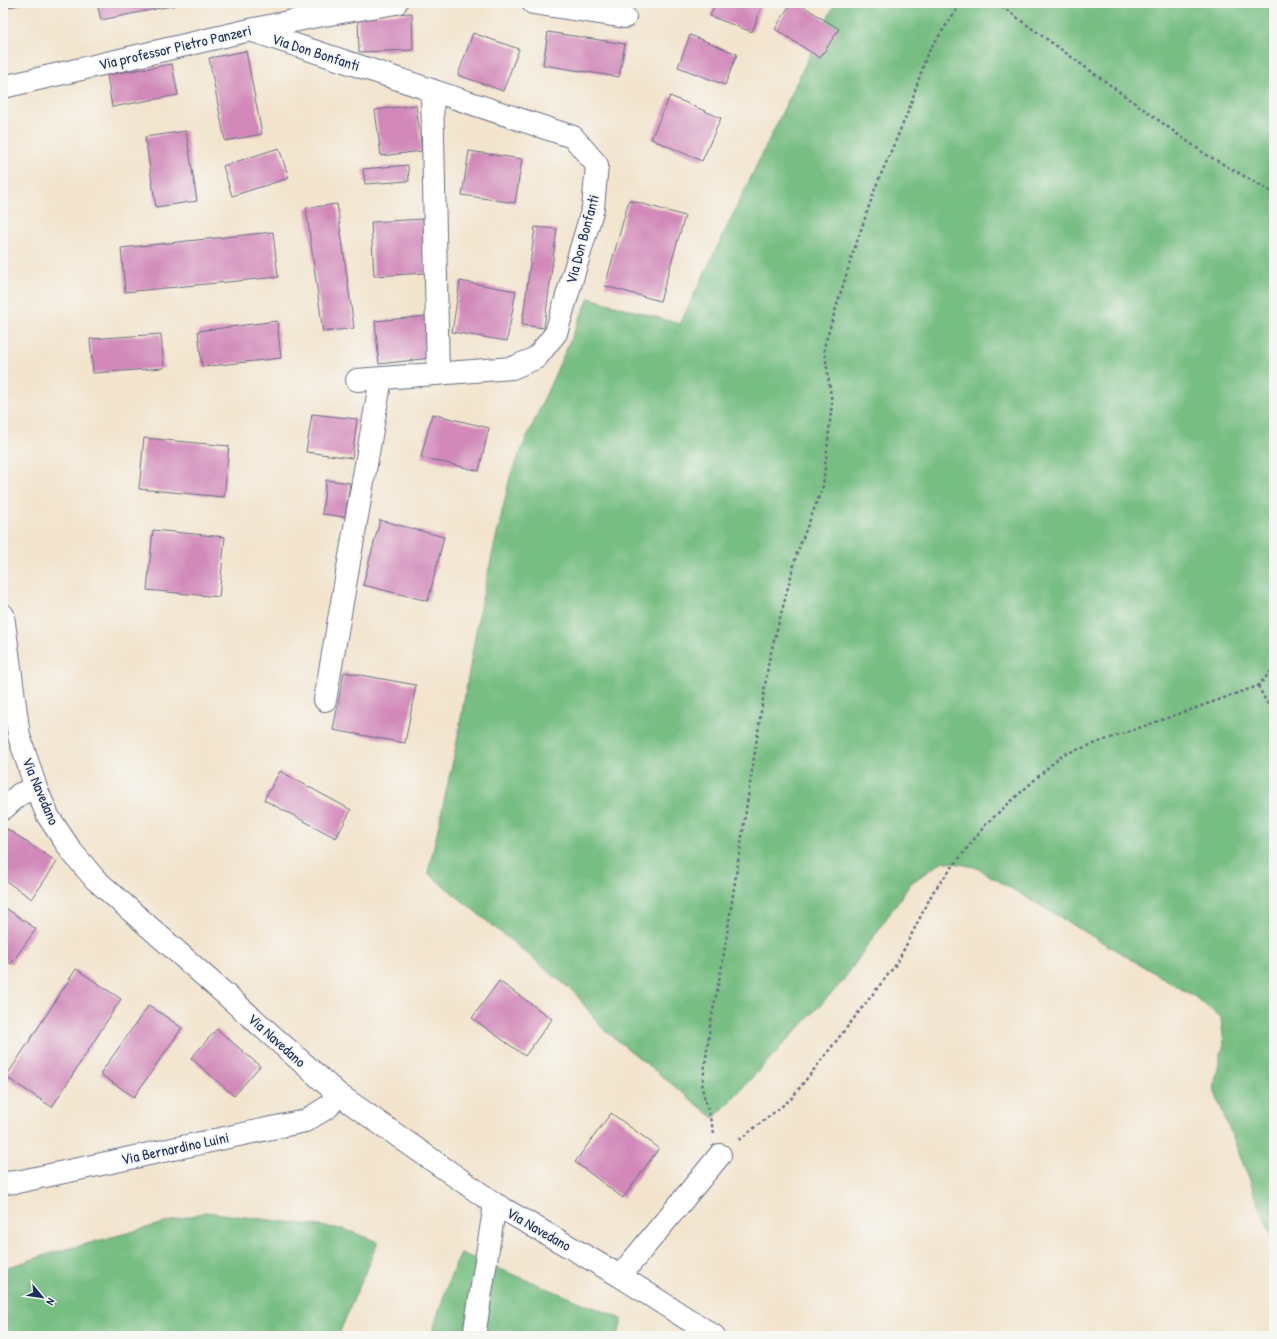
<svg xmlns="http://www.w3.org/2000/svg" width="1277" height="1339" font-family="'Patrick Hand',sans-serif">
<style>
.forest{fill:#77be83;stroke:#497670}
.building{fill:#d289b9}
.lines{fill:none;stroke-linecap:round;stroke-linejoin:round}
.minor-casing{stroke:#676e85;stroke-width:24}
.path{stroke:#676e85;stroke-width:2.5;stroke-dasharray:3 3;stroke-linecap:butt}
.minor{stroke:#fff;stroke-width:22}
.labels{text-anchor:middle;dominant-baseline:central;stroke-width:3.5;stroke-linejoin:round;paint-order:stroke}
.street-label{font-size:15px;fill:#1b2f5e;stroke:#f6f6f2}
</style>
<rect width="100%" height="100%" fill="#f6f6f2"/>
<filter id="ink" filterUnits="userSpaceOnUse"><feTurbulence type="fractalNoise" baseFrequency=".025" numOctaves="2"/><feDisplacementMap in="SourceGraphic" scale="8" xChannelSelector="R" yChannelSelector="G"/><feConvolveMatrix kernelMatrix="1 2 1 2 8 2 1 2 1" color-interpolation-filters="sRGB"/></filter>
<filter id="wash" filterUnits="userSpaceOnUse"><feTurbulence type="fractalNoise" baseFrequency=".012" numOctaves="4" result="noise"/><feDisplacementMap in="SourceGraphic" scale="16" xChannelSelector="R" yChannelSelector="G"/><feGaussianBlur stdDeviation="0.9" result="paint"/><feColorMatrix in="noise" values="0 0 0 0 0 0 0 0 0 0 0 0 0 0 0 0 0 1.4 0 .05"/><feComposite in="paint" operator="in"/></filter>
<g filter="url(#wash)">
<rect width="100%" height="100%" fill="#f3e4cd"/>
<path class="forest" d="M835,3h439v1239l-60,-152 2,-15 8,-32 -3,-25 -26,-21 -220,-130 -32,-6 -32,22 -69,99 -128,136 -112,-90 -27,-35 -147,-120 28,-126 24,-139 31,-135 78,-175 91,26z
M205,1212l139,17 34,13 -40,94h-335v-67l46,-15z
M461,1253l161,66 -4,17h-187l19,-59z"/>
<g id="blocks">
<path class="building" d="M3,3h22l-22,6z
M97,3h84v1l-80,16z
M715,3h48l-11,29 -42,-16z
M791,3h7l41,26 -19,29 -45,-29z
M412,13l1,37 -54,2 -1,-36z
M548,32l77,12 -6,33 -76,-12z
M473,33l46,16 -16,42 -45,-16z
M690,35l47,19 -12,31 -47,-18z
M246,51l16,83 -37,7 -16,-83z
M172,64l6,31 -66,12 -5,-32z
M670,96l51,22 -19,43 -51,-22z
M416,105l6,46 -41,5 -6,-46z
M186,131l11,70 -41,6 -11,-70z
M279,148l10,30 -57,18 -9,-30z
M469,151l53,8 -7,44 -53,-8z
M408,165l1,16 -44,3 -2,-15z
M629,200l56,16 -25,85 -55,-15z
M337,204l17,124 -31,4 -17,-124z
M423,219l3,54 -52,3 -3,-54z
M535,227l22,2 -13,99 -22,-3z
M273,232l5,45 -153,15 -4,-44z
M460,281l56,10 -9,50 -55,-9z
M427,316l4,42 -52,6 -4,-43z
M277,321l4,37 -79,9 -4,-36z
M161,334l3,34 -71,5 -3,-34z
M312,414l45,5 -5,39 -46,-6z
M432,414l57,14 -10,43 -58,-14z
M144,438l85,8 -5,51 -85,-8z
M326,480l24,3 -5,34 -23,-3z
M380,520l64,17 -16,64 -65,-16z
M153,530l72,7 -6,60 -72,-7z
M344,672l72,13 -11,58 -72,-13z
M280,771l71,39 -15,28 -72,-38z
M7,829l50,33 -25,37 -29,-20v-44z
M3,906l33,23 -25,35 -8,-6z
M76,969l45,30 -69,108 -46,-30z
M499,981l53,38 -27,37 -53,-38z
M149,1005l33,23 -48,69 -34,-23z
M217,1029l43,37 -26,30 -43,-38z
M611,1113l48,35 -36,50 -48,-36z"/>
</g>
</g>
<g filter="url(#ink)">
<use href="#blocks" fill-opacity="0" stroke="#676e85" stroke-width="1"/>
<g class="lines">
<g class="minor-casing">
<path id="minor" d="M533,3l92,14
M250,30l323,107 24,28 -4,43 -37,125 -20,25 -24,10 -155,12
M3,87l247,-57 62,-13 84,-14
M432,90l6,284
M3,615l16,121 17,52 12,28 24,36 23,27 243,215 157,110 125,72 94,60
M325,700l56,-322
M3,809l17,-15 16,-6
M3,1183l14,-1 288,-61 23,-14 10,-13
M620,1276l100,-121
M474,1336l21,-132"/>
</g>
<path class="path" d="M997,3l208,151 69,39
M1258,686l8,15 8,11
M714,1133l-12,-45 8,-62 13,-66 46,-300 28,-107 26,-67 9,-83 -8,-56 28,-91 24,-70 32,-74 19,-58 34,-51
M739,1140l52,-41 106,-136 36,-71 53,-68 76,-69 196,-69 16,-18"/>
<use href="#minor" class="minor"/>
</g>
</g>
<g class="labels">
<g class="street-label">
<text transform="translate(175 47) rotate(-13)">Via professor Pietro Panzeri</text>
<text transform="translate(316 52) rotate(18)">Via Don Bonfanti</text>
<text transform="translate(582 239) rotate(-75)">Via Don Bonfanti</text>
<text transform="translate(41 791) rotate(67)">Via Navedano</text>
<text transform="translate(277 1040) rotate(42)">Via Navedano</text>
<text transform="translate(175 1148) rotate(-12)">Via Bernardino Luini</text>
<text transform="translate(539 1229) rotate(30)">Via Navedano</text>
</g>
</g>
<rect width="1277" height="1339" fill="none" stroke="#f6f6f2" stroke-width="16"/>
<g transform="translate(42 1297) rotate(119)" stroke="#f6f6f2" stroke-width="3" paint-order="stroke">
<path d="M0-3L7 15L0 10L-7 15Z" fill="#1b2f5e"/>
<text y="-6" font-size="11" font-weight="bold" text-anchor="middle" fill="#1b2f5e">N</text>
</g>
</svg>
